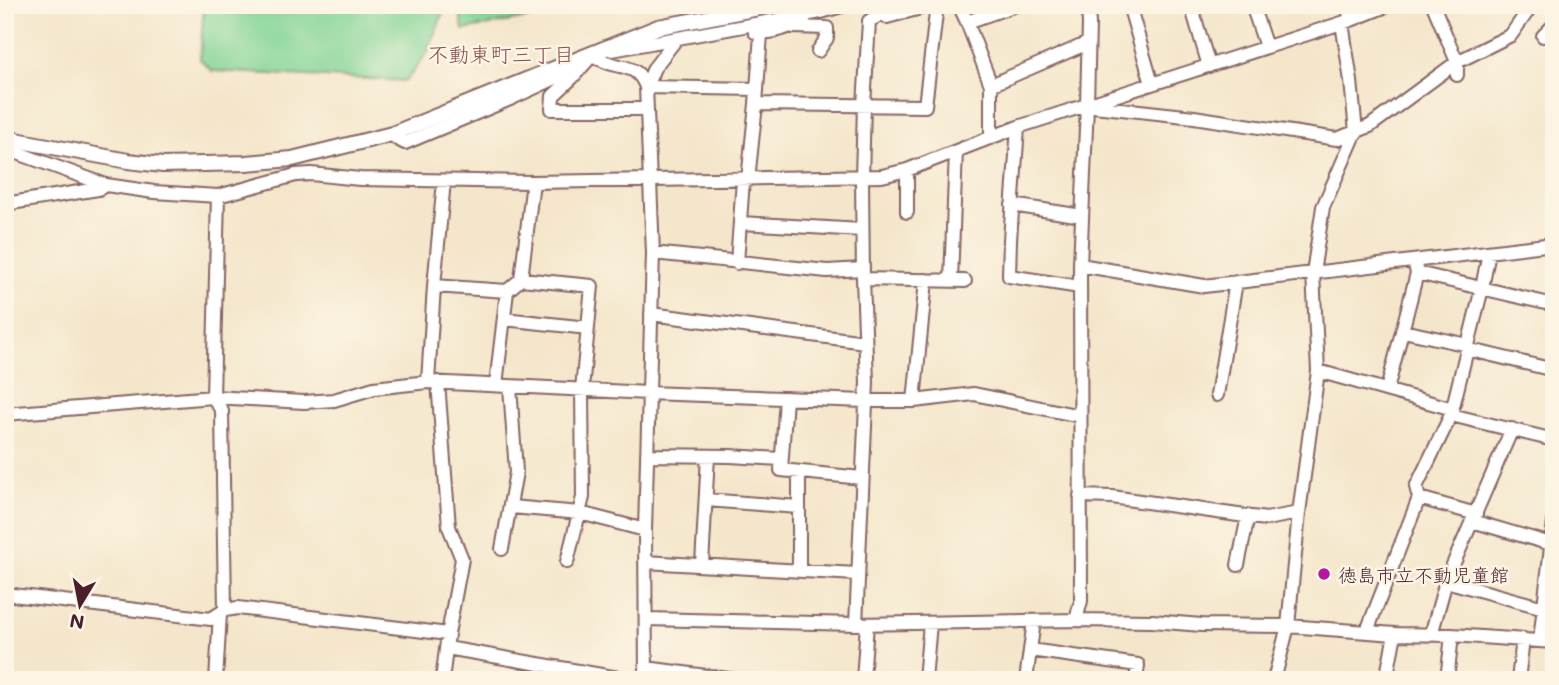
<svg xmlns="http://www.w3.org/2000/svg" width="1559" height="685" font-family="Mali,'Klee One',sans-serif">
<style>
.green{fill:#81d495;stroke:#667a60;stroke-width:2}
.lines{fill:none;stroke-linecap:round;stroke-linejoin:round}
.minor-casing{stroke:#866563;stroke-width:16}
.tertiary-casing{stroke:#866563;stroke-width:18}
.minor{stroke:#fff;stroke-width:12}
.tertiary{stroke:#fff;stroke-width:14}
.poi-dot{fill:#b5179e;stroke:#fcf5e5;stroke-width:2.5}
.labels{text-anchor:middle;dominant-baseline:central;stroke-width:5;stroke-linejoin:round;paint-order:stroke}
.poi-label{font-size:19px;fill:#4a1f2b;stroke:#fcf5e5;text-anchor:start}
.neighbourhood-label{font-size:21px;fill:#864c52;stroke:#fcf5e5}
</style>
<rect width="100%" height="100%" fill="#fcf5e5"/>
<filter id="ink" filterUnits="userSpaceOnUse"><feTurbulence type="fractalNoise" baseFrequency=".0143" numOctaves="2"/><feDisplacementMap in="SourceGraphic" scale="14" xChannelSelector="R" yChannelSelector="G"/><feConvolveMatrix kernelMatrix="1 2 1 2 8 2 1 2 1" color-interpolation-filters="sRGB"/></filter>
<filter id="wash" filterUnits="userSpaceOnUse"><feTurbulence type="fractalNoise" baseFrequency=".00686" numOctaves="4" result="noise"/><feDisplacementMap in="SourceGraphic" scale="28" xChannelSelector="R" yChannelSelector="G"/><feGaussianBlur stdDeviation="1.57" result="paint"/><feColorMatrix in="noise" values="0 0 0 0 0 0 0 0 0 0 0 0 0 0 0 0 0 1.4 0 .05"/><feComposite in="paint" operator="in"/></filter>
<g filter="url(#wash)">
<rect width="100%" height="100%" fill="#f4e6cb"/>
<path class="green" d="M204,5h240l-1,8 -16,40 -21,28 -194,-10 -12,-12z
M459,5h138l-134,25z"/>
</g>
<g filter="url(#ink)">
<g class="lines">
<g class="minor-casing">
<path id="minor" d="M959,5l8,17 24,63v53
M1129,5l23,79
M1191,5l18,61
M1252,5l14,42
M1347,5l4,15
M1433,5l24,57v13
M887,17l45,-12
M967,22l49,-17
M793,27l34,1v10l-9,13
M755,32c16,3 35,-5 49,-12
M1543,36l11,-11
M677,38l-23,30 -8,19 111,2
M612,50l209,-38 24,-7
M592,53c3,3 6,6 10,7 18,10 35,2 44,27l7,166 -8,277 1,150
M594,53l-22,25 -19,18 -1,13h95
M991,85l97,-42
M756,104l169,2 12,-101
M1094,106l100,11 143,22 33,-13 87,-64 54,-27 21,-30
M1018,127l-8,113 -1,36 71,11
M392,134l5,5 8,4 105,-44 67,-31
M5,150l10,2 91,33 48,7 64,4 78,-21 15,-1 49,5 173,3 349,-6 25,-6 111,-43 333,-107 38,-15
M907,170v42
M748,180l8,-76 5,-70
M218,196l-5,201 9,14 3,199
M5,204l93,-15 8,-4
M1012,205l70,11
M741,223l121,7
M653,253l174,18 36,-2
M737,263l6,-83
M1080,265l124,21 350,-42
M1417,273l137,32
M521,279l71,7 -10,103 1,108 -16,65
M863,279l102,2
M951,280l5,-129
M434,286l73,5
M651,314l214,28
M504,319l84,9
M1403,331l65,14
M1467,349l87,21
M1318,371l135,38
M428,382l6,-96 10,-105
M438,382l11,145 13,32 -14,75 -6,46
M496,385l11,-94 14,-12 12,-97
M1387,390l30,-117 -2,-8
M1217,395l19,-113
M786,398l-5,72 81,8
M914,401l12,-121
M5,414l208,-17 91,5 30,-2 40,-12 54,-6 220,11 218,8h48l60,-7 106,22
M1451,415l103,25
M647,455l83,1 51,3
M1080,496l32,1 154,22 33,-6
M1419,498l57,16
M706,500l93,7
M511,507l69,6 65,17
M1472,521l79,23
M502,549l14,-77 -6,-86
M645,562l212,12
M702,565l6,-109
M1238,565l10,-49
M799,570v-98
M1446,581l98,27
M5,594l206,25 14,-9 13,-2 210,26
M647,619l209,5 220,-4 76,1 50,4 86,1 107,8 57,1 102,7
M1076,620l5,-19 -1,-336 7,-160 2,-81 -1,-19
M856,624l11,-242 -4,-103 -1,-101 2,-72 5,-85 29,-16
M1367,631l52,-133 -3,-11 35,-72 31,-127 7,-36
M1431,635l15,-54 66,-152
M1540,640l14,-118
M447,648l183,32
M1030,650l108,15 -2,15
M646,668l90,12
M216,680l4,-66
M863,680l4,-56
M925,680l5,-57
M1026,680l8,-59
M1274,680l14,-54 11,-113 19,-142 -5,-98 10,-66 33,-75 -5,-51 -9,-58
M1386,680l9,-46
M1447,680l5,-45
M1518,680l5,-41"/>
</g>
<g class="tertiary-casing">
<path id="tertiary" d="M5,138l123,23 35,4 83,-2 46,-4 100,-25 266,-107 118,-22"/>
</g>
<use href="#minor" class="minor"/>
<use href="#tertiary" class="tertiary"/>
</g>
</g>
<circle class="poi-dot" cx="1324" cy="574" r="7"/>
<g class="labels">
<g class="poi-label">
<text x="1338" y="574">徳島市立不動児童館</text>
</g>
<g class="neighbourhood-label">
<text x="501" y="53">不動東町三丁目</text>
</g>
</g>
<rect width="1559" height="685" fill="none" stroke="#fcf5e5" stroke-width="28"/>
<g transform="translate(80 605) rotate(190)" stroke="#fcf5e5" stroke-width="5" paint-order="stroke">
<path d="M0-5L12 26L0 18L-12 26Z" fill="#4a1f2b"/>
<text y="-10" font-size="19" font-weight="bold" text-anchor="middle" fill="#4a1f2b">N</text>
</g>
</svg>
